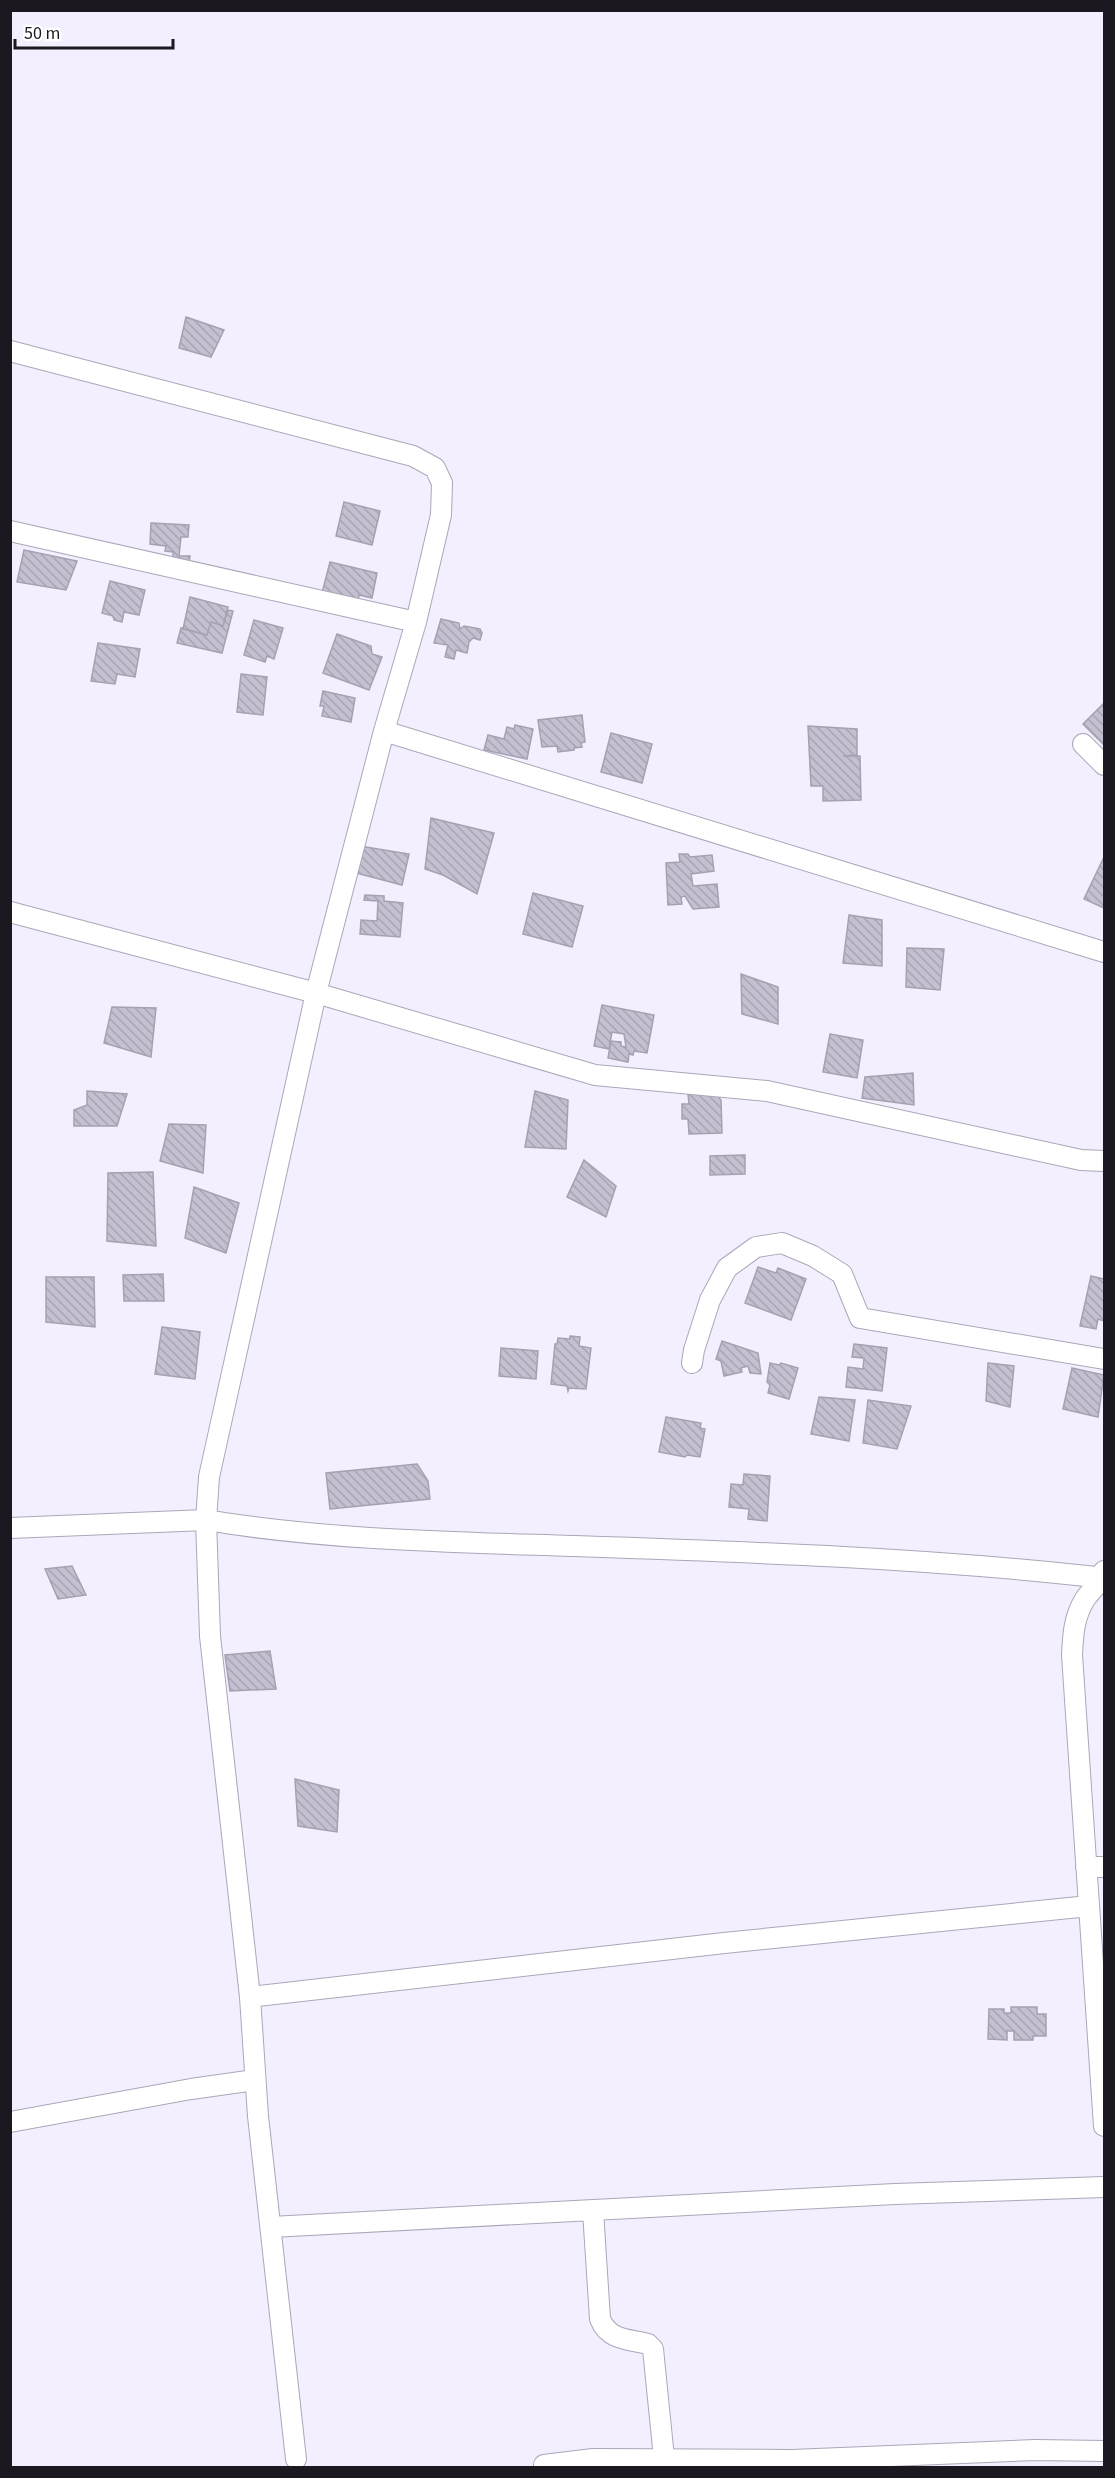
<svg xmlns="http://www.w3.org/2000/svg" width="1115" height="2478" font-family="'Source Sans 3',sans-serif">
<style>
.building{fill:url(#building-back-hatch);stroke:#a6a1b2;stroke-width:1.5}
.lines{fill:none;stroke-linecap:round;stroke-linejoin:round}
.minor-casing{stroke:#aba7b8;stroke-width:22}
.minor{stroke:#fff;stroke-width:20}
</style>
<defs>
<pattern id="building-back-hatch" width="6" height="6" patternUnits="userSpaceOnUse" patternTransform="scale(1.5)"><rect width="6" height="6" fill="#c4bfd1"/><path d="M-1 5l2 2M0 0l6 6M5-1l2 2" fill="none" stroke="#a8a4b3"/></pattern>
</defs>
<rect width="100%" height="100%" fill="#f3effe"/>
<path class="building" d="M186,317l38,13 -13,27 -32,-9z
M344,502l36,9 -8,34 -36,-9z
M151,523l38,2 -1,12h-7l-2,19h11l-1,8 -16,-1v-11l-8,-1 1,-5 -16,-2z
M24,550l53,11 -11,29 -49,-8z
M330,562l47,11 -5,25 -13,-3 -1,7 -36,-9z
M110,581l35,9 -6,25 -15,-3 -2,10 -8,-2 -1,-4 -11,-3z
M190,597l38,10 -5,19 -12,-4 -4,13 -24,-6z
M228,610l5,1 -11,42 -45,-10 4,-15 26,7 4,-13 12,4z
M441,619l18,4 1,6 4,-3 16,3 2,4 -2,7 -7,-2 -4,4 -2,11 -11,-3 -2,9 -9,-2 3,-12 -14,-2z
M254,620l29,8 -9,31 -7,-3 -2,6 -21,-7z
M337,634l34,12 1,8 10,3 -13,33 -46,-17z
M98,643l42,6 -5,28 -18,-3 -2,10 -24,-3z
M241,674l26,3 -4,38 -26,-3z
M323,691l32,7 -4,24 -29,-6 2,-10h-4z
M1104,703v42l-21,-21z
M582,715l3,27 -4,1 1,4 -8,1v2l-16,2 -1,-6 -15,1 -4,-27z
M515,725l18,4 -6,30 -43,-9 4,-15 16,4 3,-12 7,2z
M808,726l49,3v26l-14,1h17l1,44 -38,1v-15h-12z
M611,733l41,11 -10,39 -41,-11z
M431,818l63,15 -17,61 -34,-19 -18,-6z
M360,846l49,8 -7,31 -46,-12z
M679,854h9l2,3 22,-2 2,16 -23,3 2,12 24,-2 2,23 -26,2 -8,-13 -4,1 1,7 -14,1 -2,-42 14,-1z
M1103,859l1,1v48l-20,-9z
M533,893l50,13 -11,41 -49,-13z
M365,895l19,1v5l19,2 -3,34 -40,-3 1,-14 16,1 1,-20 -14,-1z
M849,915l33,5v46l-39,-3z
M907,948l37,1 -4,41 -34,-3z
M741,974l37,13v37l-36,-10z
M602,1005l52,10 -7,38 -13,-2 -1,4 -4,-1 -1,8 -20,-4 3,-17 10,1v4l5,1 -2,-13 -12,-2 -3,17 -15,-3z
M112,1007l44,1 -5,49 -47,-14z
M830,1034l33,6 -6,38 -34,-6z
M913,1073l1,32 -52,-7 3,-21z
M87,1091l40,3 -10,32h-43v-16l13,-5z
M535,1091l33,9 -2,49 -41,-2z
M688,1094h28l5,6 1,33 -33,1 -1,-15h-6v-15h7z
M169,1124l37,1 -3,48 -43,-12z
M745,1155v19l-35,1v-19z
M584,1160l32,26 -10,31 -39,-20z
M153,1172l3,74 -49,-5 1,-68z
M194,1187l45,16 -13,50 -41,-15z
M758,1267l18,6 2,-5 28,11 -15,41 -46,-17z
M163,1274l1,27h-40l-1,-26z
M1091,1276l13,3v42l-6,-2 -2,10 -16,-3z
M46,1277h48l1,50 -49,-5z
M162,1327l38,5 -5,47 -40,-5z
M570,1336l10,1 -1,9 12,2 -5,41 -17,-1 -1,3 -1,-5 -16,-2 4,-40h2l1,-6 12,1z
M722,1341l36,12 3,21 -11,-1 -2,-7 -7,2 1,4 -18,4 -3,-15 -5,-2z
M854,1344l33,4 -5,43 -36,-4 2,-20 15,2 1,-11 -12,-1z
M501,1348l37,3 -2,28 -37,-3z
M770,1363l9,2 2,-2 17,5 -9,31 -21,-6 2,-8 -3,-3z
M988,1363l26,3 -4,41 -24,-6z
M1072,1368l32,7 -6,42 -35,-8z
M819,1397l36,3 -6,41 -38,-7z
M868,1400l43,6 -14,43 -34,-6z
M666,1417l35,6 -1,5 5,1 -5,28 -13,-2 -2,2 -26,-5z
M417,1464l11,17 2,18 -100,10 -4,-36z
M744,1474l26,2 -3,45 -19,-2 1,-10 -20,-2 2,-23 12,1z
M72,1566l14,29 -28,4 -13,-30z
M270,1651l6,38 -46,2 -5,-36z
M295,1779l44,11 -2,42 -39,-6z
M1011,2007h26v7h9v22h-13v4h-19v-9h-7v9l-19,-1 1,-30h15v4h7z"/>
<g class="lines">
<g class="minor-casing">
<path id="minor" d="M10,351l403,105 22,12 7,15 -1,32 -25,107 -32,109 -68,262 -107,484 -3,43c120,20 244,22 366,26 177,6 356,12 532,32
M10,531l406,91
M384,731l720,221
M1083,744l21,21
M10,912l306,81 279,82 172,16 314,69 23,1
M692,1363l2,-13 16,-50 17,-32 29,-21 26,-4 31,13 29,18 18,44 244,41
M10,1528l196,-8 4,116 40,361 8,119 38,343
M1104,1571c-2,11 -12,18 -19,28 -11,18 -12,35 -13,56l32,471
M1086,1867h18
M250,1997l474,-54 365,-37
M10,2122l181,-33 64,-9
M593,2211l7,108c9,22 29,20 48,25l5,5 11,109
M271,2227l624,-33 209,-7
M544,2465l49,-6 199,1 243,-10 69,1"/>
</g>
<use href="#minor" class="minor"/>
</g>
<rect width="1115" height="2478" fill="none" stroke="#1b191f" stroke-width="24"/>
<path d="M15 39v9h158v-9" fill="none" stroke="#1b191f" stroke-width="3"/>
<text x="24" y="39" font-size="18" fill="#1b191f" stroke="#ffffff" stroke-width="4.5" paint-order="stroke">50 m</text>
</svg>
